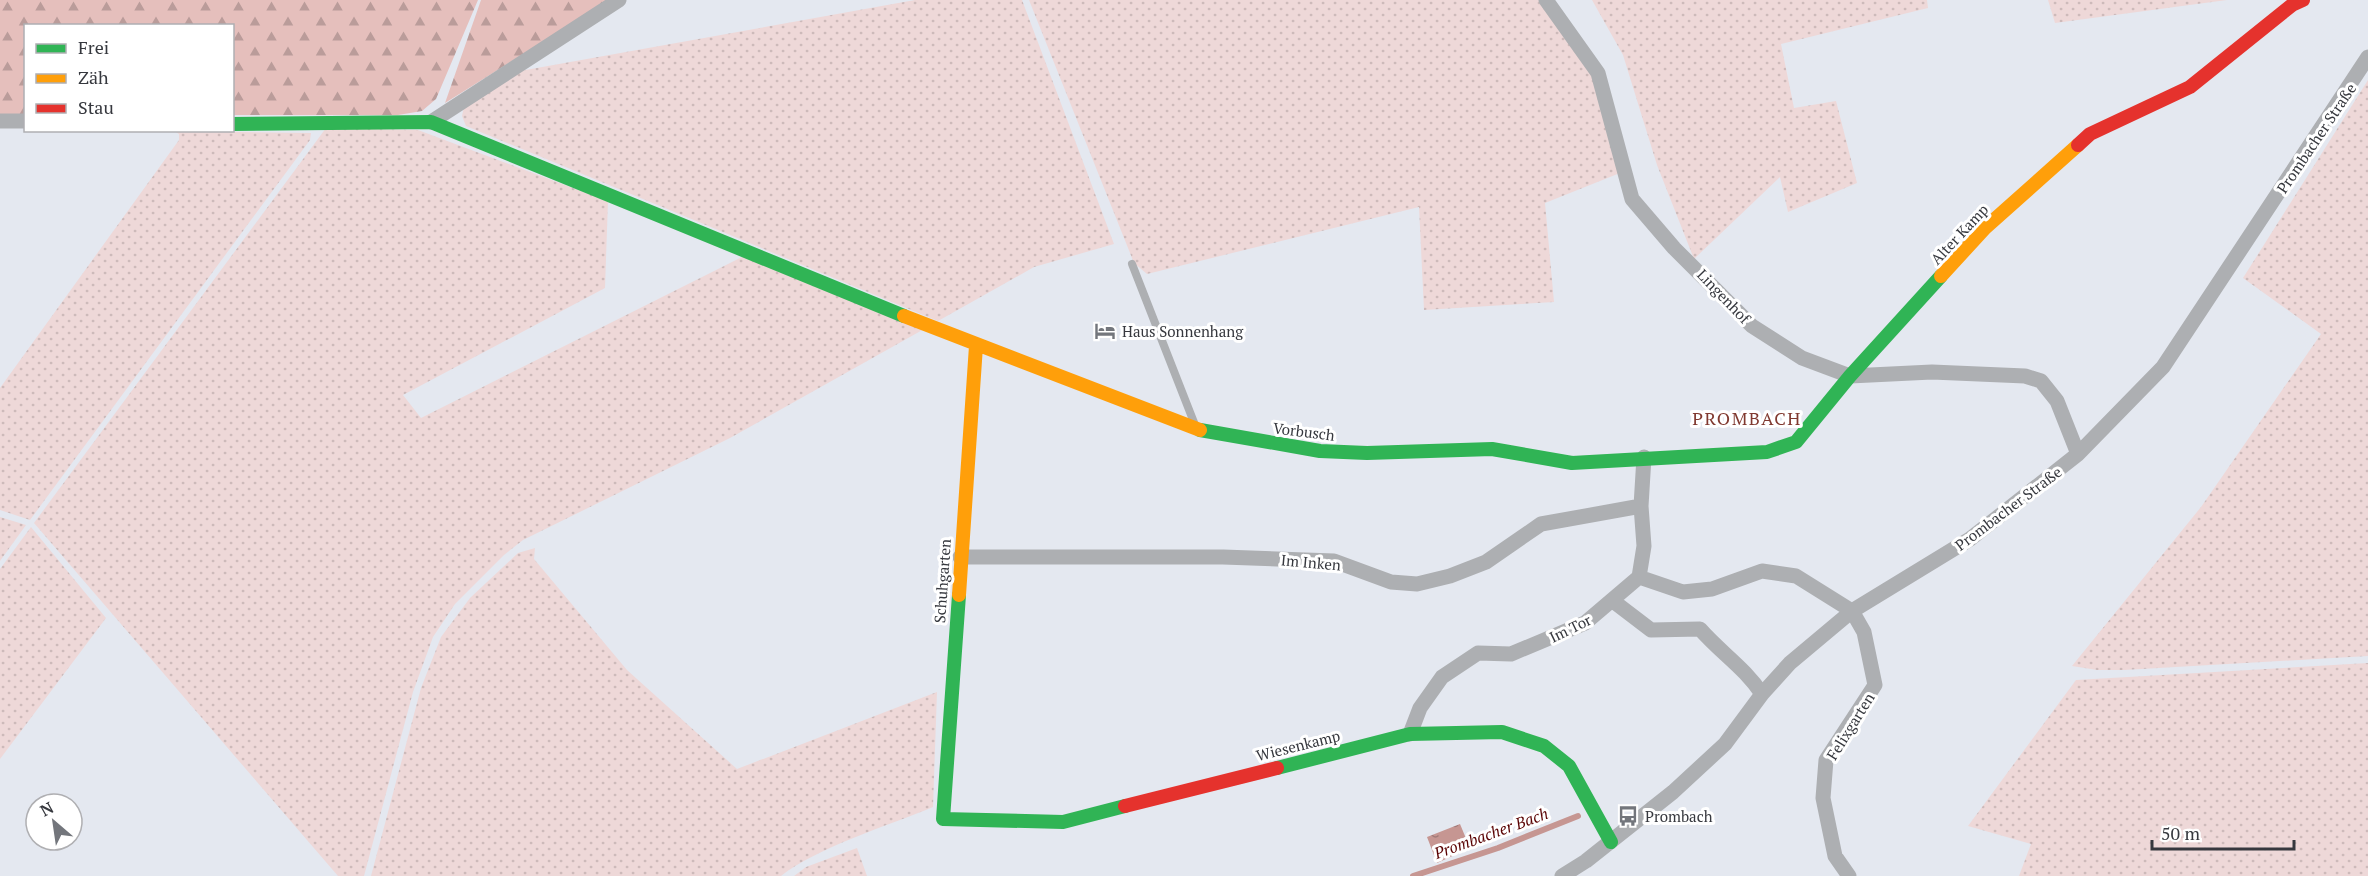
<svg xmlns="http://www.w3.org/2000/svg" width="2368" height="876" font-family="'PT Serif',serif">
<style>
.grass{fill:url(#grass-dots)}
.forest{fill:url(#forest-firs)}
.water{fill:url(#water-ripples)}
.lines{fill:none;stroke-linecap:round;stroke-linejoin:round}
.stream{stroke:#c69692;stroke-width:6}
.lane{stroke:#adafb2;stroke-width:8}
.street{stroke:#adafb2;stroke-width:15}
.fast{stroke:#30b455;stroke-width:14}
.slow{stroke:#ff9f0a;stroke-width:14}
.jam{stroke:#e5322d;stroke-width:14}
.labels{text-anchor:middle;dominant-baseline:central;stroke-width:6;stroke-linejoin:round;paint-order:stroke}
.street-label{font-size:15px;fill:#36383e;stroke:#fff}
.poi-label{font-size:15px;fill:#36383e;stroke:#fff;text-anchor:start}
.water-label{font-size:16px;font-style:italic;fill:#590001;stroke:#fff}
.quarter-label{font-size:18px;letter-spacing:1.5px;fill:#803930;stroke:#fff}
</style>
<defs>
<pattern id="grass-dots" width="8" height="8" patternUnits="userSpaceOnUse" patternTransform="scale(1.5)"><rect width="8" height="8" fill="#eed8d8"/><path d="M2 2h.1M6 6h.1" fill="none" stroke="#cdbaba" stroke-width="1.8" stroke-linecap="round"/></pattern>
<pattern id="forest-firs" width="22" height="20" patternUnits="userSpaceOnUse" patternTransform="scale(1.5)"><rect width="22" height="20" fill="#e5bfbc"/><path d="M5 1l3.5 6h-7zM16 11l3.5 6h-7z" fill="#ba9c9a"/></pattern>
<pattern id="water-ripples" width="26" height="14" patternUnits="userSpaceOnUse" patternTransform="scale(1.5)"><rect width="26" height="14" fill="#c69692"/><path d="M2 4q2-2 4 0t4 0M15 11q2-2 4 0t4 0" fill="none" stroke="#a27b79"/></pattern>
</defs>
<rect width="100%" height="100%" fill="#e4e8f0"/>
<path class="grass" d="M915,0h107l92,244 -80,23 -96,54 -472,-195 -4,-10 2,-9 56,-36z
M1029,0h512l54,77 25,96 -75,30 9,99 -130,8 -5,-103 -272,67 -13,-11z
M1592,0h335l1,8 -147,36 13,64 42,-7 21,82 -69,29 -8,-35 -86,82 -37,-94 -34,-110z
M2048,0h179l-172,23z
M2368,80v576l-244,14h-27l-25,-4 129,-159 120,-173 -78,-56z
M326,128l92,2 190,71 -3,87 -202,107 18,23 325,-163 180,73 -196,110 -207,102 -19,15 -49,49 -22,33 -20,55 -49,184h-26l-304,-353z
M174,131l137,2 -1,7 -280,380 -30,-10v-122l179,-248v-6z
M0,517l26,8 -26,36z
M31,527l75,91 -106,141v-190z
M535,548l-1,11 93,111 110,99 200,-77 -4,115c-43,18 -117,41 -152,69h-410l50,-188 20,-51 29,-39 48,-45z
M2368,663v213h-349l12,-32 -63,-18 108,-146z
M857,848l10,28h-73l12,-9z"/>
<path class="forest" d="M0,0h478l-42,99 -14,12 -24,4h-165l-1,-89h-206v90l-26,-2z
M481,0h128l-164,103z"/>
<path class="water" d="M1460,824l10,24 -33,15 -10,-26z"/>
<g class="lines">
<path class="stream" d="M1413,876l85,-28 80,-32"/>
<path class="lane" d="M1132,264l63,161"/>
<path class="street" d="M1546,0l52,73 34,126 42,49 78,78 50,32 48,18 82,-4 93,4 16,5 16,20 21,53
M0,121h26
M431,122l188,-122
M960,557h263l111,4 57,21 26,2 33,-8 36,-14 55,-38 100,-18
M1639,577l44,15 29,-3 50,-18 34,5 56,35 12,21 11,53 -49,75 -3,38 12,58 14,20
M1613,601l38,29 49,-1c21,24 45,39 62,65
M1410,734l10,-26 22,-31 36,-24 33,1 74,-31 54,-46 5,-31 -3,-40 3,-49
M1562,876l24,-15 87,-69 52,-48 37,-50 28,-31 62,-52 118,-72 108,-85 85,-87 205,-310"/>
<path class="fast" d="M232,124l199,-2 473,194
M1200,430l120,21 47,2 125,-4 80,14 195,-11 29,-10 54,-66 91,-100
M959,595l-16,224 120,3 62,-16
M1277,768l133,-34 92,-2 42,14 25,20 42,76"/>
<path class="slow" d="M1941,276l44,-48 93,-83
M904,316l296,114
M959,595l17,-249"/>
<path class="jam" d="M2078,145l12,-11 100,-47 102,-82 11,-5
M1125,806l152,-38"/>
</g>
<defs>
<g id="hotel-bare" transform="scale(1.62)"><path d="M-6-4.5h1.5V1H6V5H4.5V3h-9V5H-6ZM-4 0a1.8 1.8 0 1 1 3.6 0ZM.5 0V-2.5h3Q6-2.5 6 0Z" fill="#73767c" stroke="#fff" stroke-width="2.5" paint-order="stroke"/></g>
<g id="bus-bare" transform="scale(1.62)"><path d="M-5-6H5V4H4V6H2V4H-2V6H-4V4H-5ZM-3.5-4V0h7V-4ZM-3.5 1.2v1.5H-2V1.2ZM2 1.2v1.5H3.5V1.2Z" fill="#73767c" stroke="#fff" stroke-width="2.5" paint-order="stroke"/></g>
</defs>
<g fill-rule="evenodd">
<use href="#hotel-bare" x="1105" y="331"/>
<use href="#bus-bare" x="1628" y="816"/>
</g>
<g class="labels">
<g class="street-label">
<text transform="translate(2316 138) rotate(-56)">Prombacher Straße</text>
<text transform="translate(1959 234) rotate(-47)">Alter Kamp</text>
<text transform="translate(1724 296) rotate(46)">Lingenhof</text>
<text transform="translate(1304 431) rotate(7)">Vorbusch</text>
<text transform="translate(2008 508) rotate(-37)">Prombacher Straße</text>
<text transform="translate(1311 562) rotate(5)">Im Inken</text>
<text transform="translate(942 581) rotate(-86)">Schuhgarten</text>
<text transform="translate(1570 628) rotate(-26)">Im Tor</text>
<text transform="translate(1850 726) rotate(-58)">Felixgarten</text>
<text transform="translate(1298 745) rotate(-14)">Wiesenkamp</text>
</g>
<g class="poi-label">
<text x="1122" y="331">Haus Sonnenhang</text>
<text x="1645" y="816">Prombach</text>
</g>
<g class="water-label">
<text transform="translate(1491 833) rotate(-20)">Prombacher Bach</text>
</g>
<g class="quarter-label">
<text x="1747" y="418">PROMBACH</text>
</g>
</g>
<rect x="24" y="24" width="210" height="108" fill="#ffffff" stroke="#afafb2" stroke-width="1.5"/>
<rect x="36" y="44" width="30" height="9" fill="#30b455" stroke="#afafb2" stroke-width="1.5"/>
<text x="78" y="54" font-size="18" fill="#36383e">Frei</text>
<rect x="36" y="74" width="30" height="9" fill="#ff9f0a" stroke="#afafb2" stroke-width="1.5"/>
<text x="78" y="84" font-size="18" fill="#36383e">Zäh</text>
<rect x="36" y="104" width="30" height="9" fill="#e5322d" stroke="#afafb2" stroke-width="1.5"/>
<text x="78" y="114" font-size="18" fill="#36383e">Stau</text>
<g transform="translate(54 822) rotate(331)"><circle r="28" fill="#ffffff" stroke="#afafb2" stroke-width="1.5"/>
<path d="M0-4.5L10 22L0 15L-10 22Z" fill="#73767c"/>
<text y="-9" font-size="16" font-weight="bold" text-anchor="middle" fill="#36383e">N</text>
</g>
<path d="M2152 840v9h142v-9" fill="none" stroke="#36383e" stroke-width="3"/>
<text x="2161" y="840" font-size="18" fill="#36383e" stroke="#ffffff" stroke-width="4.5" paint-order="stroke">50 m</text>
</svg>
